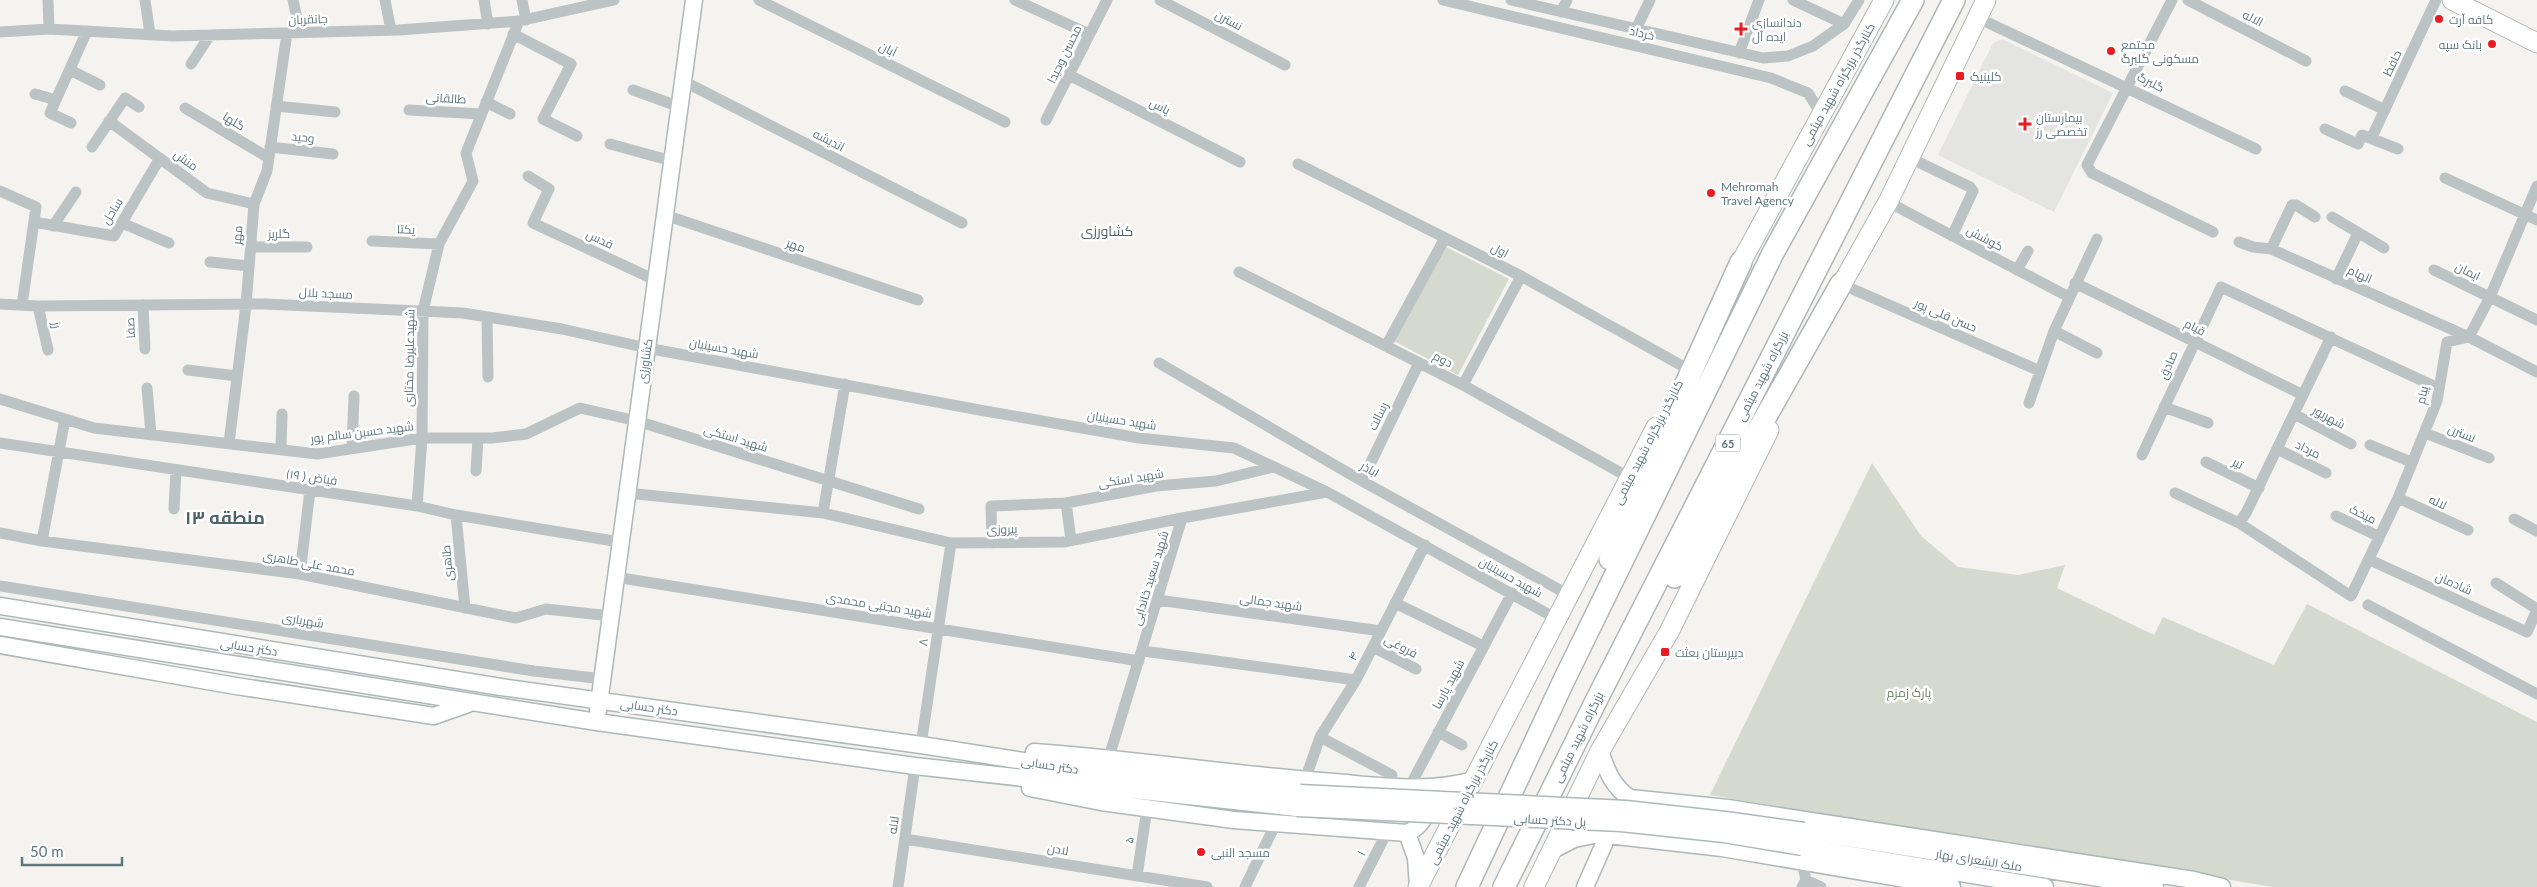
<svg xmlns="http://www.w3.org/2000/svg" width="2537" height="887" font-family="Lato,Cairo,sans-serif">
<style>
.built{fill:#e4e5e3}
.green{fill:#d5d9ce}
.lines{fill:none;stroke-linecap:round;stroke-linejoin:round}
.secondary-casing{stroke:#afb7b9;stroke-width:19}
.primary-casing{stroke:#b0b7b9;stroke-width:21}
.highway-casing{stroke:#b0b6b7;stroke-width:24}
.street{stroke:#bcc3c5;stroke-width:11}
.secondary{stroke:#fff;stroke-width:16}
.primary{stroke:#fff;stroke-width:19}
.highway{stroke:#fff;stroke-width:21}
.secondary-bridge-casing{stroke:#afb7b9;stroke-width:19;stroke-linecap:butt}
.secondary-bridge{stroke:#fff;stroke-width:16}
.poi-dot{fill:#ea1a22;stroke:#fff;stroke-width:2}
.labels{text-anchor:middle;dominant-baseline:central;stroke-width:5;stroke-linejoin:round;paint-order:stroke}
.shield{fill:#fff;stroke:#8ea0a3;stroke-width:1}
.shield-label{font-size:11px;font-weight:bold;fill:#5e777c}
.street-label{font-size:12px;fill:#5e777c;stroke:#fff}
.poi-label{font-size:12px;fill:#5e777c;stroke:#fff;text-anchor:start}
.park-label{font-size:12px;fill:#6c7961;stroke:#fff}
.neighbourhood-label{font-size:14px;fill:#506367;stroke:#fff}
.district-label{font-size:18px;font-weight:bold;fill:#506367;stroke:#fff}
</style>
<rect width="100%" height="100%" fill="#f4f3ef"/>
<path class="built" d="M2002,39l111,54 -59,119 -116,-57 55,-112z"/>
<path class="green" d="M1446,247l63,32 -51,96 -64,-34z
M1872,463l49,73 37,31 60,8 47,-10 -8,23 97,47 9,-18 111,48 33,-61 230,118v165h-264l-563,-92z"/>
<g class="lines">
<g class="secondary-casing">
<path id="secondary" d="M0,606l501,81 420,58 161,25 218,23
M0,627l597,95 318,44 382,42
M0,645l236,41 198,30 34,-12
M598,711l96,-711
M1600,751c7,20 12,35 30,47l98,10 466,72 28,7
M1034,752c101,7 200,23 301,30 46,4 94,11 139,-2
M1030,788l71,14 133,18 173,13 9,25 2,29
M1804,831l351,56
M1407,833c13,-6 21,-16 19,-31
M1802,847l243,40
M1551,851l23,-12 25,-5 123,14 230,39
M1585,887l19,-43"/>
</g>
<g class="primary-casing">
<path id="primary" d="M2452,0l85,43
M1734,275l150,-275
M1834,298l54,-96 98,-202
M1418,887l238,-460
M1534,887l66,-136 69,-119 100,-202"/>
</g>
<g class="highway-casing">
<path id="highway" d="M1610,559l15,-41 116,-256
M1675,577l166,-293
M1467,887l98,-209 208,-425 140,-253
M1504,887l95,-192 355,-695"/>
</g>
<path class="street" d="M48,0l1,29
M145,0l5,34
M293,0l7,32
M385,0l6,30
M484,0l4,24
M522,0l4,20
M759,0l246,122
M1015,0l74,34
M1160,0l125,65
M1443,0l328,78 37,15 14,22
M1511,0l252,58 25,-2 25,-10 31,-22 15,-24
M1793,0l51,24
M2172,0l-85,165 5,8 121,59
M2188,0l118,61
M1561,12l6,-12
M1978,18l278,131
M1636,29l14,-29
M0,32l49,-3 124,7 226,-6 120,-9 95,-21
M513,34l58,30 -28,55 34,17
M1739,53l20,-53
M191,64l19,-29
M70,70l30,15
M1069,75l171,87
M683,81l279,142
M633,90l47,17
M2345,91l40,19
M35,94l21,6
M486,102l24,12
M276,106l59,6
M185,108l84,50
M409,110l72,4
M1046,120l61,-120
M109,121l98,72 47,11
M71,123l-21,-10 37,-82
M2325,129l33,15 4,-9 36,14
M2372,137l64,-137
M610,144l62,17
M92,147l33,-49 14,9
M270,147l63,7
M1910,158l60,29 3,4 -21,45
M1298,164l223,112 165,92
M528,176l21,13 -16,34 122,57
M2445,178l92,42
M0,191l36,16 -14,98
M1888,202l181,95
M665,215l253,85
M2332,217l52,31
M34,222l80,14 46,-78
M122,223l47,20
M53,226l23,-34
M372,241l67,3
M2239,242l14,5 18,2 198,88 68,35
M250,247h57
M2271,249l21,-44h4l19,12
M210,262l39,4
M2017,270l11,-19
M2434,270l103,50
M1239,272l224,113 167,93
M2336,279l22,-46
M2075,283l228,112
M1841,284l199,87
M0,304l38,2 227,-2 198,9 99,16 85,19 327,61 165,29 95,10 93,44 230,127
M143,305l2,44
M38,306l10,44
M487,317l1,60
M2054,331l43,22
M2469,337l21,-40 47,-111
M1386,346l59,-108
M1159,363l203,118 207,114
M188,370l49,6
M845,384l-22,129 128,30 113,-1 118,-24
M1463,385l58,-109
M147,388l4,46
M0,399l94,29 223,26 105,-16h70l34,-4 54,-26 57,13 282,88
M2029,403l25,-72 43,-92
M2164,407l44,16
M2294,414l57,30
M2425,433l64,25
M0,443l417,63 39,9 164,27
M229,443l17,-138 8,-101 13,-33 20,-138
M2370,445l41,17
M352,448l2,-52
M281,449l1,-35
M2277,449l49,24
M2142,455l79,-168 217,101
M2206,462l53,26
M476,471l2,-33
M1362,481l57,-118
M627,493l196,20
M2175,493l64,30 112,73 47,-98 39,-97 10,-59 22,-5
M2398,498l70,32
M1066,503l5,37
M417,506l5,-68 1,-127 16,-67 34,-63 -7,-28 53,-132
M174,509l2,-38
M456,515l9,93
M2336,516l42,20
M2514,519l23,12
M2239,523l7,-10 85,-176
M0,533l42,8 258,33 216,44 30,-9 65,7
M42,541l23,-122
M992,543l-1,-37 75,-3 90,-17 60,-5 57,-14
M2370,560l157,72 10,-22
M300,574l10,-84
M615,577l524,84
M2496,583l41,26
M0,586l534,85 69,8
M1158,600l223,31
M1395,603l82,40
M2368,605l169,89
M1373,647l43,22
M1143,651l213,29
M1438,732l24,13
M1320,737l72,38
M921,745l30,-202
M1109,757l73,-239 145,-26
M1305,780l15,-43 36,-57 69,-135
M1409,788l103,-195
M905,839l302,48
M1137,876l10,-68
M1806,880l15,7
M898,887l17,-121
M1245,887l31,-64
M1359,887l28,-55
M1802,887l4,-7 -4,-18"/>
<use href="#secondary" class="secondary"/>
<use href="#primary" class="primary"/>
<use href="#highway" class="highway"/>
<g class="secondary-bridge-casing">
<path id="secondary-bridge" d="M1300,793l326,16 99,11 79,11
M1297,808l324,15 103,11 78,13"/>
</g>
<use href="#secondary-bridge" class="secondary-bridge"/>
</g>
<g class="poi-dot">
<circle cx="2439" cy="19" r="5"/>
<path d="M1738.5 21.5h5v5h5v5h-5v5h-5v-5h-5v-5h5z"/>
<circle cx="2492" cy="44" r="5"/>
<circle cx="2111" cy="51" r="5"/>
<rect x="1955" y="71" width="10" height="10" rx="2.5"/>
<path d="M2022.5 116.5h5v5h5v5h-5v5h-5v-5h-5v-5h5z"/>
<circle cx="1711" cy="193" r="5"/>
<rect x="1660" y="647" width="10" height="10" rx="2.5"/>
<circle cx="1201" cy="852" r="5"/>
</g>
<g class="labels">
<rect class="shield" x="1715.5" y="434.5" width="25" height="17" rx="4"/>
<g class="shield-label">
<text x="1728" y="443">65</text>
</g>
<g class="street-label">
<text transform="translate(2253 18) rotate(27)">الاله</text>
<text transform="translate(308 19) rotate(-2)">جانقربان</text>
<text transform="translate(1229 20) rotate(28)">نسترن</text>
<text transform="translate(1642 33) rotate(13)">خرداد</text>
<text transform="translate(888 49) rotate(26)">آبان</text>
<text transform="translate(1064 54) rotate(-64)">محسن وحیدا</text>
<text transform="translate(2392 63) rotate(-65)">حافظ</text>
<text transform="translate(2151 82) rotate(26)">گلبرگ</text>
<text transform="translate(1838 84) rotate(-61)">کنارگذر بزرگراه شهید میثمی</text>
<text transform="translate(446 98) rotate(3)">طالقانی</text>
<text transform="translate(1160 106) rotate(27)">یاس</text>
<text transform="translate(234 121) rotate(31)">گلها</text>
<text transform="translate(303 137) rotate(6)">وحید</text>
<text transform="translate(829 140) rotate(27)">اندیشه</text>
<text transform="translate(186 160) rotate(36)">منش</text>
<text transform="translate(112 211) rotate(-58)">ساحل</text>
<text transform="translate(406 229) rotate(2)">یکتا</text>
<text x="279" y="233">گلریز</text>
<text transform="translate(237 235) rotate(-85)">مهر</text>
<text transform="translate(1985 238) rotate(28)">کوشش</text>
<text transform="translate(600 239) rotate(25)">قدس</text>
<text transform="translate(796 245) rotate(19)">مهر</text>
<text transform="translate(1500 250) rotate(27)">اول</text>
<text transform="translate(2468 271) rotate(26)">ایمان</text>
<text transform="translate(2360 274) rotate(24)">الهام</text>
<text transform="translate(326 293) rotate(3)">مسجد بلال</text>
<text transform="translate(1946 315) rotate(23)">حسن قلی پور</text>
<text transform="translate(57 325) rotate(78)">رز</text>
<text transform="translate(2195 327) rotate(26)">قیام</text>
<text transform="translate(130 328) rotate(-93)">صفا</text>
<text transform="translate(724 348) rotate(10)">شهید حسینیان</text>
<text transform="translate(409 358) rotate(-89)">شهیدعلیرضا مختاری</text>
<text transform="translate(1443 359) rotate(27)">دوم</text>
<text transform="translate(645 361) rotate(-82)">کشاورزی</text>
<text transform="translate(2168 365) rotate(-66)">صادق</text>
<text transform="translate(1762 376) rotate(-63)">بزرگراه شهید میثمی</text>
<text transform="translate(2422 395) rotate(-78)">پیام</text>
<text transform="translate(1378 416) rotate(-64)">رسالت</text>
<text transform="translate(2329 417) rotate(28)">شهریور</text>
<text transform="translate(1122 420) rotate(9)">شهید حسینیان</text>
<text transform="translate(362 432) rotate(-7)">شهید حسین سالم پور</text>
<text transform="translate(2462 433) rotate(22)">نسترن</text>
<text transform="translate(736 438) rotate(17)">شهید استکی</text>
<text transform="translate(1648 442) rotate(-63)">کنارگذر بزرگراه شهید میثمی</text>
<text transform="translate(2308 449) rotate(26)">مرداد</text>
<text transform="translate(2238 463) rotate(26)">تیر</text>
<text transform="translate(1370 469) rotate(29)">اباذر</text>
<text transform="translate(312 477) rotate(8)">فیاض ( ۱۹)</text>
<text transform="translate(1131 478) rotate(-9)">شهید استکی</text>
<text transform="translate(2438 502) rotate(25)">لاله</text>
<text transform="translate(2363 514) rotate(26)">میخک</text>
<text transform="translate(1002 529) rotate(-1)">پیروزی</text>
<text transform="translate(309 563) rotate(10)">محمد علی طاهری</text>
<text transform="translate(447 563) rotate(-95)">طاهری</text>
<text transform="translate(1511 577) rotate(29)">شهید حسینیان</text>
<text transform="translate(1150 578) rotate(-73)">شهید سعید خاندایی</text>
<text transform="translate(2454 583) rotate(24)">شادمان</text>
<text transform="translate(1271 602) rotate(8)">شهید جمالی</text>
<text transform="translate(879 605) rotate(9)">شهید مجتبی محمدی</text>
<text transform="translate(303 620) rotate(9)">شهریاری</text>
<text transform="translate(923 642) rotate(-81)">۸</text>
<text transform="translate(1401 646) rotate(27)">فروغی</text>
<text transform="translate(249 647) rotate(9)">دکتر حسابی</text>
<text transform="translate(1353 656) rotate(-63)">۴</text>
<text transform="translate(1448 684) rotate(-62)">شهید پارسا</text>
<text transform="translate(649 707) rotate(8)">دکتر حسابی</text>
<text transform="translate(1578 737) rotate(-64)">بزرگراه شهید میثمی</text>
<text transform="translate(1050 765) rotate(9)">دکتر حسابی</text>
<text transform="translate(1463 802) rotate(-63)">کنارگذر بزرگراه شهید میثمی</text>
<text transform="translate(1550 820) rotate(3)">پل دکتر حسابی</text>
<text transform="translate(893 825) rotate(-82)">لاله</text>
<text transform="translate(1129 840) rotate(-81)">۵</text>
<text transform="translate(1058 849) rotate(9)">لادن</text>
<text transform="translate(1361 853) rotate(-63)">۱</text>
<text transform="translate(1979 860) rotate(9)">ملک الشعرای بهار</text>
</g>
<g class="poi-label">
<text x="2449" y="19">کافه آرت</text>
<text x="1752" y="22">دندانسازی<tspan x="1752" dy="14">ایده آل</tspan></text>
<text x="2121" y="44">مجتمع<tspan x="2121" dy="14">مسکونی گلبرگ</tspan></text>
<text x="2482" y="44" text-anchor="end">بانک سپه</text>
<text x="1970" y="76">کلینیک</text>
<text x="2036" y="117">بیمارستان<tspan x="2036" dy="14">تخصصی رز</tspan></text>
<text x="1721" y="186">Mehromah<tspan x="1721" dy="14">Travel Agency</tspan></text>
<text x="1675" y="652">دبیرستان بعثت</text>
<text x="1211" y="852">مسجد النبی</text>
</g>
<g class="park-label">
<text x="1909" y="692">پارک زمزم</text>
</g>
<g class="neighbourhood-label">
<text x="1107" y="230">کشاورزی</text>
</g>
<g class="district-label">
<text x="225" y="517">منطقه ۱۳</text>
</g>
</g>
<path d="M22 857v8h100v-8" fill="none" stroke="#5e777c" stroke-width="2.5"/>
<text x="30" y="857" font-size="15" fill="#5e777c" stroke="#ffffff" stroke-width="4" paint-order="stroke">50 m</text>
</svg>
